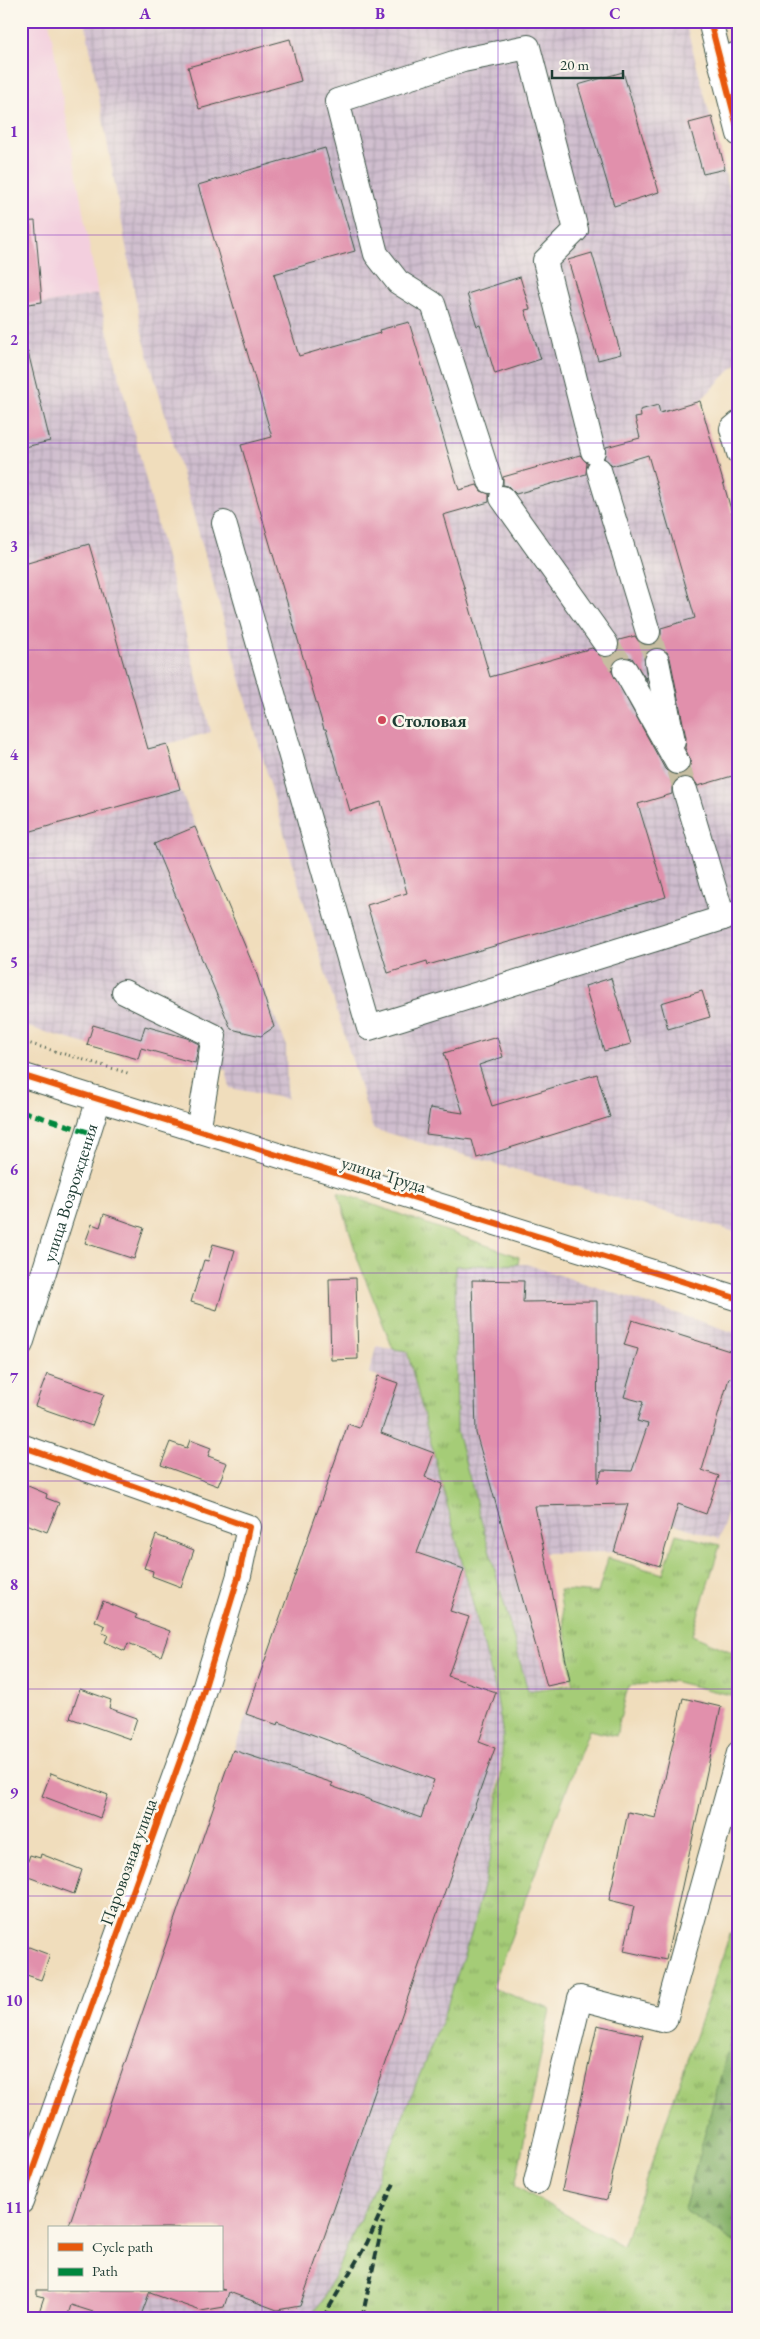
<svg xmlns="http://www.w3.org/2000/svg" width="760" height="2339" font-family="'EB Garamond',serif">
<style>
.built{fill:#f3cfde}
.industrial{fill:url(#industrial-grid)}
.grass{fill:url(#grass-tufts);stroke:#628456}
.forest{fill:url(#forest-firs);stroke:#52764e}
.building{fill:#e190ac;fill-rule:evenodd}
.lines{fill:none;stroke-linecap:round;stroke-linejoin:round}
.minor-tunnel{stroke:#c6bda1;stroke-width:24;stroke-dasharray:24 12;stroke-linecap:butt}
.minor-casing{stroke:#3e5548;stroke-width:26}
.path{stroke:#3e5548;stroke-width:3;stroke-dasharray:1 4;stroke-linecap:butt}
.minor{stroke:#fff;stroke-width:24}
.rail{stroke:#1f3d34;stroke-width:4;stroke-dasharray:8 4;stroke-linecap:butt}
.quiet{stroke:#00873e;stroke-width:5;stroke-dasharray:10 5;stroke-linecap:butt}
.cycleway-casing{stroke:#fbf7ec;stroke-width:9}
.cycleway{stroke:#e8590c;stroke-width:6}
.grid{fill:none;stroke:#7b2cbf;stroke-width:1;stroke-opacity:0.55}
.poi-dot{fill:#d1495b;stroke:#fbf7ec;stroke-width:2}
.labels{text-anchor:middle;dominant-baseline:central;stroke-width:5;stroke-linejoin:round;paint-order:stroke}
.poi-label{font-size:18px;font-weight:bold;fill:#1f3d34;stroke:#fbf7ec;text-anchor:start}
.street-label{font-size:18px;fill:#1f3d34;stroke:#fbf7ec}
.neatline{fill:none;stroke:#7b2cbf;stroke-width:2}
.grid-label{font-size:16px;text-anchor:middle;font-weight:bold;fill:#7b2cbf}
</style>
<defs>
<pattern id="industrial-grid" width="8" height="8" patternUnits="userSpaceOnUse" patternTransform="scale(1.25)"><rect width="8" height="8" fill="#cfbdce"/><path d="M0 4h8M4 0v8" fill="none" stroke="#b1a3b2"/></pattern>
<pattern id="grass-tufts" width="24" height="20" patternUnits="userSpaceOnUse" patternTransform="scale(1.25)"><rect width="24" height="20" fill="#a5cc77"/><path d="M3 7l-1-3M5 7V3M7 7l1-3M15 17l-1-3M17 17v-4M19 17l1-3" fill="none" stroke="#86a762"/></pattern>
<pattern id="forest-firs" width="22" height="20" patternUnits="userSpaceOnUse" patternTransform="scale(1.25)"><rect width="22" height="20" fill="#84b068"/><path d="M5 1l3.5 6h-7zM16 11l3.5 6h-7z" fill="#6b9056"/></pattern>
</defs>
<rect width="100%" height="100%" fill="#fbf7ec"/>
<filter id="ink" filterUnits="userSpaceOnUse"><feTurbulence type="fractalNoise" baseFrequency=".02" numOctaves="2"/><feDisplacementMap in="SourceGraphic" scale="10" xChannelSelector="R" yChannelSelector="G"/><feConvolveMatrix kernelMatrix="1 2 1 2 8 2 1 2 1" color-interpolation-filters="sRGB"/></filter>
<filter id="wash" filterUnits="userSpaceOnUse"><feTurbulence type="fractalNoise" baseFrequency=".0096" numOctaves="4" result="noise"/><feDisplacementMap in="SourceGraphic" scale="20" xChannelSelector="R" yChannelSelector="G"/><feGaussianBlur stdDeviation="1.12" result="paint"/><feColorMatrix in="noise" values="0 0 0 0 0 0 0 0 0 0 0 0 0 0 0 0 0 1.4 0 .05"/><feComposite in="paint" operator="in"/></filter>
<g filter="url(#wash)">
<rect width="100%" height="100%" fill="#f0ddbc"/>
<path class="built" d="M21,21h28l49,273 -77,14z"/>
<path class="industrial" d="M85,21h600l54,205v135l-39,40 34,119 5,-1v714l-366,-104 -71,-233 -160,-563z
M98,294l113,438 -44,12 13,45 106,255 1,55 -57,-11 -4,-18 -84,-22 -4,11 -117,-34v-717z
M526,1264l213,70v144l-20,61 -47,-16 -12,43 -46,-14 -71,1 27,128 -42,10 -71,-259 -2,-167z
M376,1347l30,3 90,342 7,43 -12,118 -19,78 -30,89 -73,179 -46,101 -10,12 -10,6h-266l12,-35v7h172v-62h-153l280,-804 11,4 19,-52 -9,-3z"/>
<path class="grass" d="M338,1192l181,65 -1,7 -63,2 2,166 71,259 45,-7 -14,-94 39,3 10,-35 55,16 13,-40 44,11 -28,90 47,20v42l-67,-16 -44,5 -12,50 -27,-6 -97,258 58,21 -35,177 108,61 107,-313 9,1v383h-435l9,-6 10,-12 46,-101 73,-179 30,-89 19,-78 10,-79 2,-39 -7,-43 -89,-341 -14,-2 -35,-89z"/>
<path class="forest" d="M739,2009v236l-55,-35z"/>
<g id="blocks">
<path class="building" d="M290,39l11,42 -102,28 -11,-42z
M623,72l36,120 -45,14 -36,-121z
M712,117l13,52 -22,5 -14,-51z
M325,148l30,103 -81,23 25,82 81,-23 -1,-3 30,-8 50,168 18,-5 4,6 8,3v8l-46,13 47,162 102,-29 8,8 8,2 10,-8 1,-10 16,-4 4,6 13,3 6,-4 3,-6v-7l34,-10 -47,-163 -36,11 -8,-8 2,-11 34,-9 -5,-20 6,-1 -1,-7 18,-5 2,8 40,-12 34,119 5,-1v255l-41,12 -4,-6 -12,-3 -7,4 -3,6v7l-34,10 28,93 -238,68 -1,-4 -39,12 -21,-68 40,-12 -26,-91 -31,9 -24,-82h-2l-83,-284 31,-8 -74,-252zM655,647l12,5 3,6 16,80 -1,10 6,14 -2,7 -12,7 -7,-2 -5,-5 -54,-99 2,-7 5,-5 7,-2 7,2 15,23 -3,-24 4,-7z
M35,221l7,81 -21,3v-83z
M592,253l29,101 -23,6 -30,-100z
M520,277l10,32 -5,1 16,49 -46,15 -15,-49 -3,1 -10,-32z
M28,352l22,89 -29,7v-95z
M580,455l7,8 -1,11 -70,20 -8,-8 -5,-1v-8z
M89,544l59,205 19,-5 13,45 -159,45v-270z
M195,827l61,145 18,55 -13,9 -30,-7 -77,-185z
M611,978l20,66 -27,7 -19,-65z
M702,991l8,26 -42,12 -7,-26z
M93,1025l48,14 4,-13 42,12 12,6 -4,19 -54,-15 -3,11 -51,-14z
M497,1037l6,20 -24,8 13,41 105,-32 13,43 -133,41 -5,-18 -46,-6 4,-26 33,5 -19,-60z
M104,1214l40,14 -10,31 -49,-16 7,-19 8,3z
M213,1244l22,6 -18,60 -26,-8 13,-42 4,1z
M356,1278l2,81 -27,1 -2,-81z
M472,1280l52,1 -1,21 74,-1 1,182 4,-13 30,1 16,-47 -11,-3 6,-19 -19,-5 14,-48 -14,-4 8,-25 107,34v27l-10,-3 -27,92 17,6 -13,38 -28,-10 -18,62 -46,-14 14,-48 -93,2 35,175 -23,5 -71,-253z
M47,1374l57,20 -12,32 -57,-20z
M378,1376l20,7 -17,50 53,20 -9,24 18,7 -26,69 47,16 -14,42 19,6 -21,59 48,16 -17,50 16,6 -195,558 -23,4 -48,-18 -5,15 -23,4 -51,-18v-2l-10,27h-28l-41,-13 -4,13h-30l7,-21 -7,-2v-5h188l-4,-1v-61h-153l165,-478 100,33 -2,3 90,32 13,-38 -155,-58 -1,3 -32,-11 102,-290 11,4z
M190,1440l21,8 -3,8 19,7 -9,23 -57,-21 9,-23 17,6z
M21,1483l26,11 -1,4 13,5 -12,29 -26,-10z
M156,1535l38,15 -13,37 -29,-11 1,-5 -9,-3z
M103,1601l34,14 -2,3 35,13 -9,25 -33,-13 -3,8 -20,-9 3,-7 -6,-2 3,-7 -10,-5z
M80,1689l31,11 -2,8 28,10 -7,21 -60,-21z
M683,1698l38,9 -55,253 -42,-9 10,-45 -25,-6 19,-88 28,6z
M51,1773l57,22 -8,23 -58,-22z
M41,1854l41,16 -8,24 -51,-19 7,-20 10,3z
M21,1944l29,11 -9,25 -20,-7z
M597,2025l46,10 -36,165 -45,-10z"/>
</g>
</g>
<g filter="url(#ink)">
<use href="#blocks" fill-opacity="0" stroke="#3e5548" stroke-width="1"/>
<g class="lines">
<path class="minor-tunnel" d="M648,632l9,29
M606,644l19,26
M677,762l8,28"/>
<g class="minor-casing">
<g id="minor">
<path d="M710,21l29,113"/>
<path d="M720,62l19,-9"/>
<path d="M739,423l-7,6 7,24"/>
<path d="M599,470l49,162"/>
<path d="M490,481l-57,-177 -35,-22 -22,-28 -39,-153 126,-41 65,-13 48,183 -31,31 48,190"/>
<path d="M502,498l104,146"/>
<path d="M224,523l145,505 354,-110"/>
<path d="M657,661l16,80"/>
<path d="M625,670l52,92"/>
<path d="M685,790l38,128 14,-5"/>
<path d="M124,992l90,44 -16,95"/>
<path d="M21,1075l718,224"/>
<path id="s1" d="M21,1344l78,-245"/>
<path d="M21,1446l228,81 -10,48 -44,144 -174,483"/>
<path d="M536,2182l44,-184 85,22 74,-267"/>
</g>
</g>
<path class="path" d="M21,1041l110,33"/>
<use href="#minor" class="minor"/>
<path class="rail" d="M323,2318l44,-75 28,-62
M362,2318l21,-96"/>
<path class="quiet" d="M21,1111l67,21"/>
<g class="cycleway-casing">
<path id="cycleway" d="M710,21l29,113
M21,1075l718,224
M21,1446l228,81 -10,48 -44,144 -174,483"/>
</g>
<use href="#cycleway" class="cycleway"/>
</g>
</g>
<path class="grid" d="M262,21v2297M498,21v2297M21,235h718M21,443h718M21,650h718M21,858h718M21,1066h718M21,1273h718M21,1481h718M21,1689h718M21,1896h718M21,2104h718"/>
<circle class="poi-dot" cx="382" cy="720" r="5"/>
<g class="labels">
<g class="poi-label">
<text x="392" y="720">Столовая</text>
</g>
<g class="street-label">
<text transform="translate(384 1174) rotate(17)">улица Труда</text>
<text stroke="none"><textPath href="#s1" startOffset="159">улица Возрождения</textPath></text>
<text transform="translate(128 1862) rotate(-70)">Паровозная улица</text>
</g>
</g>
<rect width="760" height="2339" fill="none" stroke="#fbf7ec" stroke-width="55"/>
<rect x="48" y="2226" width="175" height="65" fill="#fbf7ec" stroke="#a3ada2"/>
<rect x="58" y="2243" width="25" height="8" fill="#e8590c" stroke="#a3ada2"/>
<text x="92" y="2252" font-size="15" fill="#1f3d34">Cycle path</text>
<rect x="58" y="2268" width="25" height="8" fill="#00873e" stroke="#a3ada2"/>
<text x="92" y="2276" font-size="15" fill="#1f3d34">Path</text>
<path d="M552 70v8h71v-8" fill="none" stroke="#1f3d34" stroke-width="2.5"/>
<text x="560" y="70" font-size="15" fill="#1f3d34" stroke="#fbf7ec" stroke-width="4" paint-order="stroke">20 m</text>
<rect x="28" y="28" width="704" height="2284" class="neatline"/>
<g class="grid-label">
<text x="145" y="19">A</text>
<text x="380" y="19">B</text>
<text x="615" y="19">C</text>
<text x="14" y="137">1</text>
<text x="14" y="345">2</text>
<text x="14" y="552">3</text>
<text x="14" y="760">4</text>
<text x="14" y="968">5</text>
<text x="14" y="1175">6</text>
<text x="14" y="1383">7</text>
<text x="14" y="1590">8</text>
<text x="14" y="1798">9</text>
<text x="14" y="2006">10</text>
<text x="14" y="2213">11</text>
</g>
</svg>
